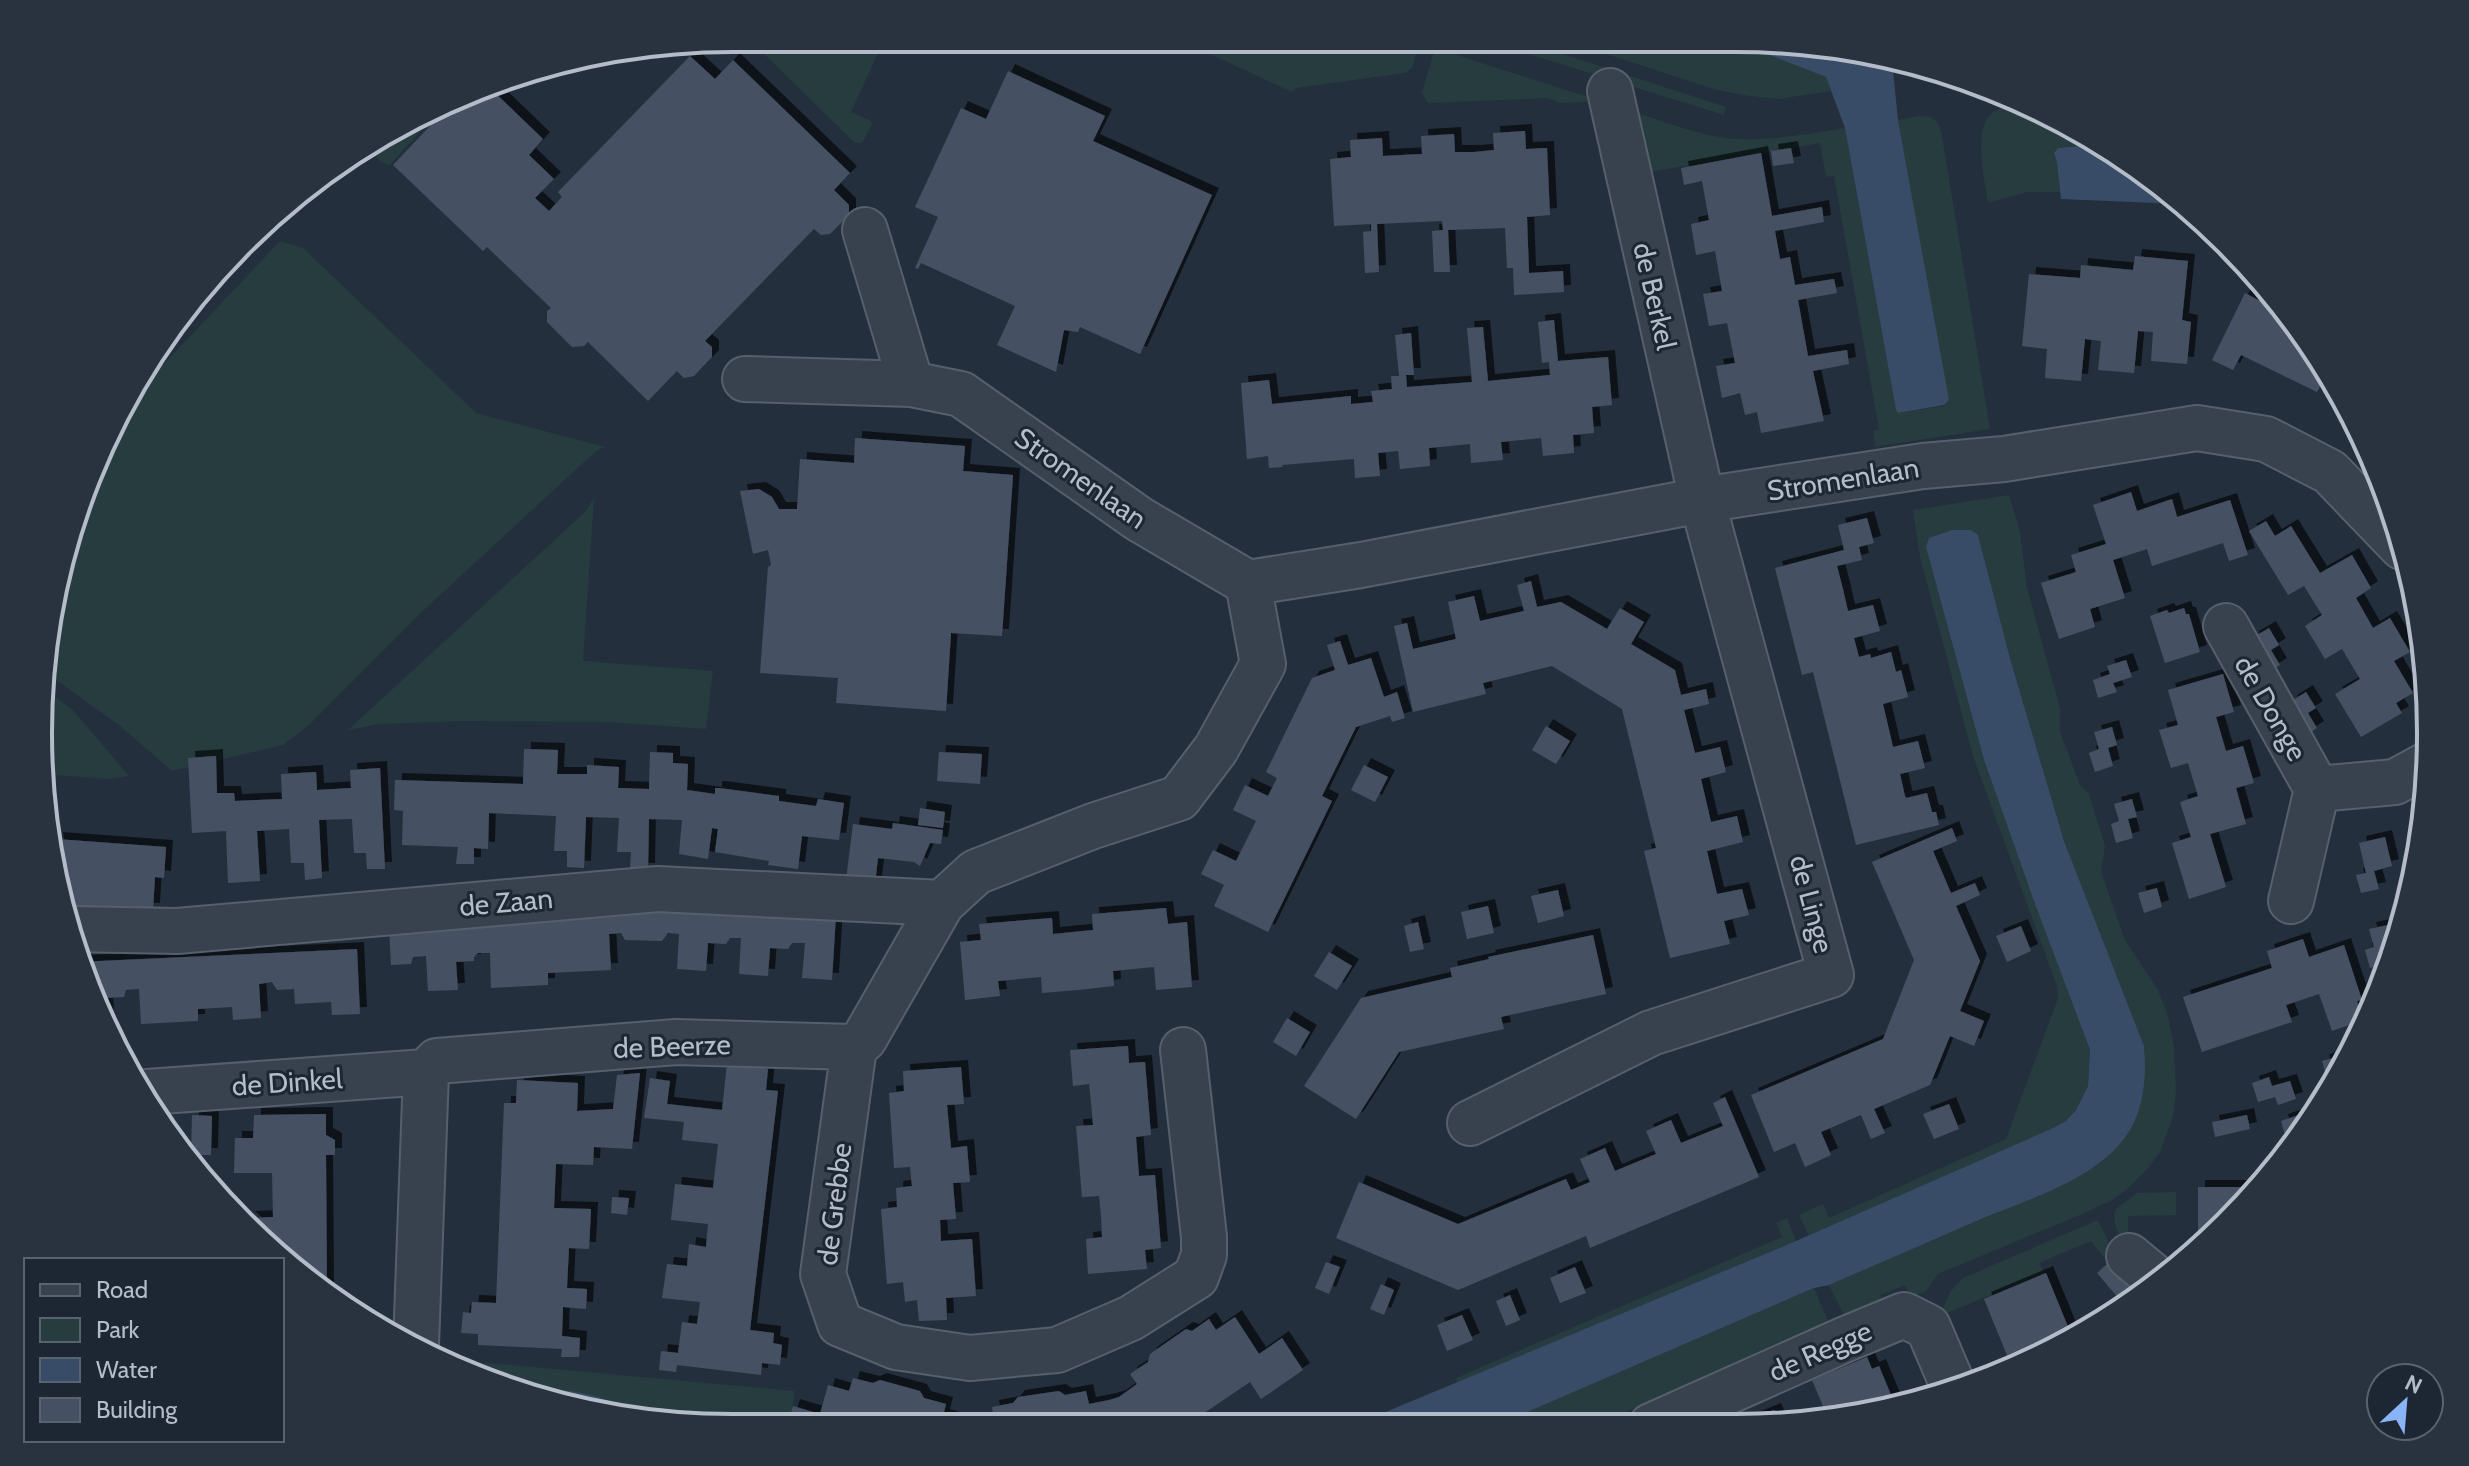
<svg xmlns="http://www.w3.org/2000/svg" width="2469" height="1466" font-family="Cabin,sans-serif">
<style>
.green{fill:#263c3f}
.water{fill:#394c67}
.building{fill:#455162;filter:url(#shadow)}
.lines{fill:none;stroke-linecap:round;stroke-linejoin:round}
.street-casing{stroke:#565f6c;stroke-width:48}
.street{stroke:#38414e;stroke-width:44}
.labels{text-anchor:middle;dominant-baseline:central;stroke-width:6;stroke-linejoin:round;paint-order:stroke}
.street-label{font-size:28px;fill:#b4bcc9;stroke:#1d2633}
.rim{fill:none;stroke:#b4bcc9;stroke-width:4}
</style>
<defs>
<filter id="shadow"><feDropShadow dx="7" dy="-7" stdDeviation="0" flood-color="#0009"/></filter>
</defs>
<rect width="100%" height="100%" fill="#242f3e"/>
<path class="green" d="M765,38h25l26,10 26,-10h43l-34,74 22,10 -11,21h-7l-98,-96z
M1178,39h227l14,4 -7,25 -7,5 -109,15 -4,4z
M1481,39h35l210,68 -2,8z
M1560,39h156l59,18 51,20 5,14 -53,8 -36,-4 -28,-6z
M1435,48l153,49 -1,5 -27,1 -12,-5 -120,5 -6,-10z
M2024,107l76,37 -42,4 -4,6 3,9 3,29h-33l-39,11c-3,-24 -19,-82 11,-94 7,-3 18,-2 25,-2z
M1626,109c27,9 55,20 83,26 44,10 92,0 136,-7l51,282 2,3 46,-7 4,-6 -50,-280c19,-3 35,-11 43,10l49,299 -115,18 -2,-16 6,-2 -45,-253 -8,1 -6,-34 -182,31z
M435,115l-45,50 -9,-3 -11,-12z
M280,241l23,7 173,165 129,34 -9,4 -170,157 -117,117 -26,20 -111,26 -53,-46 -71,-51 27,-164 53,-108z
M2009,495l11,37 7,56 33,120v24l20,53 9,9 16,52 -4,26 24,68 33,50 10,26 6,31 2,45 -3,25 -13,35 -12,16 -21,21 -15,11 -25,12 -149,62 -12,17 -15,7 -6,-13 -25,10 6,13 -37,11 -5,-4 -15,-30c51,-22 102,-44 152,-66 47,-20 112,-39 143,-80 20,-26 23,-61 20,-93l-80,-205 -53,-179 -33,-127 -52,12 58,213 51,144 55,146 -2,36 -12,24 -10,11 -15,8 -242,107 -10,-21 24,-11 6,14 177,-79 52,-141 -1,-12 -84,-230 -53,-199 -7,-47z
M594,498l-11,163 130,10 -7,58 -97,-7 -147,-1 -84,3 -30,6 237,-218z
M45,690l27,19 57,67 -23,3 -61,-5 -7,-41z
M2176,1192v23l-48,1v30l-5,1 -8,-24 -1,-8 2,-6 21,-16z
M1787,1218l9,23 -338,141 -2,-4 326,-141 -6,-14z
M2098,1220l14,29 -8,9 -13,-17 -52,22 5,10 -97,40 -4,-5 7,-16 13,-14z
M1814,1288l14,33 -2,8 -160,70 -7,-1 -68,28h-96z
M444,1359l350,32 -3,35h-104l-33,-6 -30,-15 -80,-12 -6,4 -29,-6z"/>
<path class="water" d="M1716,39l66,1 110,21 6,59 51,280 -5,5 -46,8 -2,-3 -51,-282 -19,-51 -51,-20z
M2100,144l23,11 58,49 -120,-5 -4,-36 -3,-10 4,-5z
M1952,530h19l7,5 33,127 53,179 80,205c3,32 0,67 -20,93 -31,41 -97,61 -143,80 -50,22 -101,44 -152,66l-15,3 -319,138h-143l444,-185 255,-112 15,-8 10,-11 12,-24 2,-36 -55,-146 -51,-144 -58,-213 3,-9z
M561,1390c33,3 63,15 93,30l-116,-23 5,-4z"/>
<path class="building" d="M690,56l25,23 18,-19 117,113 -16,17 15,15v10l-19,19 -9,1 -7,-6 -109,112 7,6v10l-18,19 -10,2 -7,-7 -29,30 -60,-59 -4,4 -12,1 -25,-25v-11l4,-3 -64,-61 -4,4 -90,-86 53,-56 42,-23 55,53 -14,16 25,24 -19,19 14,13 13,-14 -4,-5z
M1008,71l97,45 -12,25 119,54 -72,159 -60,-27 -2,5 -14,-2 -8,42 -59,-27 18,-39 -94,-43 -3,6 -3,-1 23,-51 -23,-10 46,-99 25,11z
M1525,131l1,18 21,-1 3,67 -23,2 2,56 34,-2 1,21 -50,3 -1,-27h-6l-2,-40 -57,2 2,42h-16l-2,-41 11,-1 -1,-9 -65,3 2,48 -14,1 -2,-41 8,-1v-7l-37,2 -4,-67 21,-2 -1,-17 32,-2 1,18 19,-1 20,-1 -1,-18 33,-2 1,18h19l20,-2 -1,-17z
M1791,148l3,15 -21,3 -2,-15z
M1761,153l11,63 50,-9 2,15 -49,9 5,28 10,-2 5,28 39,-6 3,14 -39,7 10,56 39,-6 2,14 -36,7 11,50 -63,12 -4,-21 -12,3 -5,-22 -18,5 -6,-32 19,-3 -8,-40 -18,3 -6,-32 19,-3 -7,-40 -19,4 -5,-31 18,-4 -7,-39 -18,4 -3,-17z
M2135,256l53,5 -6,59 9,2 -4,42 -36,-3 2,-29 -15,-1 -4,42 -36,-3 3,-29 -16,-2 -4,42 -36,-3 2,-29 -25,-3 7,-72 51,4 1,-13 52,5z
M2245,293l19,10 4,-7 7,3 39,48 22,41 -13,-7 -6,11 -76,-37 -8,15 -21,-10z
M1554,320l4,41 50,-4 4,48 -20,2 2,26 -21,2 1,18 -31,3 -2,-18 -40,4 2,18 -32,3 -1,-19 -20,2 -21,2 1,18 -30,3 -2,-18 -20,2 2,23 -25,2 -1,-19 -72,6 1,2 -14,1 -1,-12 -21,3 -6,-76 28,-3 3,24 79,-8v8l22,-2 -2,-11 21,-2 -1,-13h8l-4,-41 16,-2 3,42h-8l1,12 65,-5 -5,-54 16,-1 5,54 62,-6 -1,-13 -7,1 -4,-41z
M855,438l110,8 -2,25 50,4 -11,161 -51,-3 -5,78 -110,-8 2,-25 -78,-5 8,-106 3,-2 -3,-15 -15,4 -13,-63 19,-2 13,8 7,12h18l3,-50 54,4z
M2131,492l6,19 35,-12 5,18 53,-17 18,55 -19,6 -6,-18 -71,23 -5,-17 -34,11 12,38 -35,11 5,18 -36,12 -18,-56 35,-11 -5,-17 35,-11 -13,-39z
M1867,518l7,25 -15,4 3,13 -25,6 6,23 5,22 25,-6 7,26 -26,7 5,19 11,-3 1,4 20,-6 5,20 5,-2 7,27 -25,7 10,43 25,-6 7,27 -25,6 5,22 1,2 21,-5 5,19h4l3,13 -83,20 -43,-173 -11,3 -27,-107 69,-18 -6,-25z
M2266,521l9,15 16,-10 29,47 32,-18 19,33 -15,10 17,30 17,-10 20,34 -16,9 19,32 -17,10 6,10 -41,24 -26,-43 25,-15 -18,-30 -17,10 -20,-33 17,-11 -18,-29 -16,9 -39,-64z
M1531,581l6,26 24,-5 46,27 13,-21 24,14 -13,22 44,26 6,25 25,-6 3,15 -25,6 11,43 25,-6 6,25 -25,7 10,43 26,-6 6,26 -36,9 10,43 25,-5 7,26 -25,6 6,23 -60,14 -26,-107 12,-3 -34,-139 -70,-43 -69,17 3,11 -73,18 -19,-86 13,-3 6,26 43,-10 -8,-37 26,-6 6,25 44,-10 -7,-26z
M2184,608l2,6h3l11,38 -35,11 -15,-47 17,-6 2,3z
M2269,628l10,17 -8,5 9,15 -16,10 -12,-37z
M1340,641l8,24 23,-7 13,39 13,-5 8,26 -13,4 -2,-6 -34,11 -34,69 10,5 -64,131 -54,-26 10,-21 -23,-11 12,-24 23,11 20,-40 -23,-11 12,-25 23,11 9,-18 -11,-6 46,-94 23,-8 -8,-25z
M2126,660l6,17 -19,6 4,9 -19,6 -5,-18 17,-6 -3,-8z
M2223,674l11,38 -18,5 10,34 17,-5 11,37 -18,5 10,36 -36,10 16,53 -37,12 -17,-56 19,-6 -11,-35 18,-6 -10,-33 -17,5 -12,-38 19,-5 -10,-35z
M2306,692l10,16 -8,5 9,15 -15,10 -12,-36z
M1546,726l24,15 -14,23 -24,-14z
M2112,727l5,18 -9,3 5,18 -18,6 -6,-19 10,-4 -5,-17z
M524,749l34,1 -1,24h30v-9l32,2 -1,21 31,1 1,-37 23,1v10l15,1 -1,26 28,4v-6h4l60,8v5l37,5 2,-7 26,4 -5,37 -37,-4 -4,33 -30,-4 1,-4 -54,-9 3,-23 -6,-1 -4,31 -29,-5 3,-34 -33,-1 -1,51 -18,-1 1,-17h-14l2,-34 -33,-1 -2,51 -17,-1v-16h-13l2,-35 -67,-3 -1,36 -14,-1v16h-18l2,-17 -56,-2 1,-34 -9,-1 1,-30 128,4z
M939,752l43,2 -2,30 -43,-3z
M216,756l1,37h17l1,8 47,-2 -1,-25 35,-2 1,18 34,-2 -1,-18 30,-2 5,101h-18l-1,-16h-12l-2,-34 -33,1 3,58 -17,2 -1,-17h-13l-2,-34 -32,2 3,50 -32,2 -2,-52 -34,2 -4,-75z
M1364,765l24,12 -13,25 -24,-12z
M2132,799l5,18 -9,2 5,19 -17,5 -5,-19 8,-3 -5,-17z
M920,808l25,4 -2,16 -25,-3z
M893,823l50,7 -2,14 -11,-1 -10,23 -6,-4 -36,-4 -4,34 -29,-4 8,-64 39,5z
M1952,828l5,13 -24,10 18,42 24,-10 5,12 -24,11 24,55 -20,50 24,10 -10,25 -24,-10 -20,49 -56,24 11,24 -14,6 -10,-24 -40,17 10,23 -26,12 -10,-24 -21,9 -23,-57 132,-56 31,-79 -42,-98z
M2385,837l7,29 -18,5 5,18 -18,4 -5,-18 10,-2 -7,-30z
M56,839l110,8 -2,31 -9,-1 -2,33 -87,-4z
M2157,888l5,19 -18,6 -6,-20z
M1558,890l6,26 -26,7 -7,-27z
M579,906l257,9 -4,65 -30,-2 3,-35h-13l-4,6 -18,-1 -2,28 -29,-2 2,-36h-11l-4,6 -18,-1 -2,28 -29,-2 2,-35 -11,-1 -6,8 -37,-1 -4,-7 -12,1 2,36 -63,3v12l-57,3 -1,-35h-12l-4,4v4l-18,1 2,28 -30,1 -2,-35 -13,1 -2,7 -20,1 -2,-37 190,-9z
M1488,906l6,27 -27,6 -6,-27z
M1166,908l2,16 19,-2 5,65 -36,3 -2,-23 -41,4 1,15 -36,4 -36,3 -1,-16 -43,4 2,15 -35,4 -5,-58 21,-2 -2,-16 73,-6 1,16 40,-4 -1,-16z
M1418,922l6,27 -14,3 -6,-26z
M2388,925l4,18 -8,2 4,18 -18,5 -5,-18 9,-3 -5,-18z
M2021,926l10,25 -24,11 -11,-26z
M1593,935l13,59 -105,23 3,12 -105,23 -43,67 -52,-33 57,-88 91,-21 -2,-9 39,-9 -1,-2z
M2303,939l6,18 35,-12 18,55 -5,1 6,19 -31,11 -13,-37 -33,11 6,17 -90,30 -19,-55 89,-29 -5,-17z
M357,949l3,65 -28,1 -1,-13 -36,2 -1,-15 -17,1 -5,-8 -13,2 2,34 -28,2 -1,-13 -34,2v12l-57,3 -2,-35 -13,1 -2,7 -18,1 1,19 -29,-55z
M1329,952l23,14 -15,24 -23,-14z
M1287,1018l23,14 -14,24 -23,-14z
M1128,1046l1,17 16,-1 6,73 -15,2 3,39 16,-1 6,73 -16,2 2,19 -59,5 -2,-35 16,-2 -1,-21 -2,-20 -17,1 -6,-71 17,-1 -2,-23 -2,-18 -16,2 -3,-36z
M2341,1056l2,8 -13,25 -8,-28z
M727,1063l41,6 -2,21 12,1 -28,239 24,3 -1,10 9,2 -2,20 -18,-2 -1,12 -84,-10 -1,7 -17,-2 2,-19 17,2 4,-31 15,2 3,-22 -38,-4 5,-34 20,2 2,-22 17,3 2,-23 -37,-4 4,-36 38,4 5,-44 -36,-4 2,-18 -40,-4 6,-40 20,3 -3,23 55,6z
M961,1067l3,37 -17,1 4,43 16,-2 3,36 -17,1 3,36 -16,1 1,21 31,-2 4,57 -30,2 1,22 -28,1 -2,-21 -12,2 -2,-20 -16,2 -6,-75 16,-2 -1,-19 16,-2 -2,-19 -16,1 -5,-75 15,-2 -1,-20z
M640,1073l-8,76 -38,-2 -1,18 -37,-1 -2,44 37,1 -2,40 -20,-1 -1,19 -1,21 20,1 -1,20 -23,-2 -1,29 18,2 -1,19h-18l1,-8 -84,-4v-11l-17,-1 2,-21 8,1 1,-11 24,1 8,-200h12l1,-23 61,3 -1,28 36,-2 4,-34z
M2269,1077l3,9 18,-5 6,18 -18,6 -3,-8 -17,5 -6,-19z
M1725,1097l34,80 -169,71 -4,-12 -128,54 -122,-52 23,-56 99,42 108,-45 5,11 19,-8 -10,-23 25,-11 10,23 41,-17 -10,-23 25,-11 10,23 42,-17 -10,-23z
M1949,1104l10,25 -25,10 -11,-25z
M2313,1110l2,6 -10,13 -20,6 -4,-14z
M326,1114v21l9,5v15h-9l1,137 -79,-74 25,-1 -1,-44h-38l1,-35h18l1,-23z
M192,1115l20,1 -1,39h-20z
M2247,1115l3,14 -35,8 -3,-15z
M2198,1187h56l-56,65z
M612,1197l17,1 -2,17 -16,-2z
M1326,1262l14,5 -11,27 -14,-6z
M2108,1263l23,27 -11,10 -23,-27z
M1575,1267l11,26 -26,10 -10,-25z
M2046,1273l27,66 -62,26 -27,-66z
M1381,1284l13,6 -10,25 -14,-6z
M1510,1295l10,25 -14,6 -10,-25z
M1462,1315l11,25 -26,11 -10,-26z
M1235,1317l24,37 23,-16 21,32 -42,29 -11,-17 -65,44h-398l6,-20 27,8 8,-29 21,6 4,-13 20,5 7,-3 40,11 4,7 22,6 -3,12 20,6 31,-2 -2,-13 21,-4 5,-6 41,-6 6,4 21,-4 3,13 20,-4 10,-3 18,-13 -7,-10 18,-12 2,-8 36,-25 6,2 17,-12 7,11z
M1867,1357l5,12 7,-3 17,41 -89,15 19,-9 -14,-33z
M1774,1410l7,16h-29l-3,-6z"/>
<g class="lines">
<g class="street-casing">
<path id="street" d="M865,230l46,154 50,10 178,125 109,64 113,-18 341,-65 221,-34 81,-7 193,-31 69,11 64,33 72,75
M745,379l166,5
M2226,626l91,163 78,-7 33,-18
M2291,901l26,-112
M70,929l107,2 481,-42 284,14
M854,1047l-31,227 17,50 56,23 74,11 87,-8 74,-32 65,-41 8,-22v-18l-21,-187
M147,1092l279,-20
M1470,1123l181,-90 180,-58 -129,-475 -92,-409
M2129,1256l30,25
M416,1345l10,-273 11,-11 239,-19 178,5 10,-8 78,-136 34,-31 117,-46 86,-28 37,-49 47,-85 -15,-81
M1651,1426l195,-87 58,-24 24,12 26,61"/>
</g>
<use href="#street" class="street"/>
</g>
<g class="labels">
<g class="street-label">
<text transform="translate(1655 296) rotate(77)">de Berkel</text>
<text transform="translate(1081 478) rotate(35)">Stromenlaan</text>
<text transform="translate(1843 479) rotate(-9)">Stromenlaan</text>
<text transform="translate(2271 708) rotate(60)">de Donge</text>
<text transform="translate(506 902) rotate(-5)">de Zaan</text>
<text transform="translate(1812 904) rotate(75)">de Linge</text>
<text transform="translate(672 1046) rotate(-2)">de Beerze</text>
<text transform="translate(287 1082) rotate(-4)">de Dinkel</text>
<text transform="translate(834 1204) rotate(-83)">de Grebbe</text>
<text transform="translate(1820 1351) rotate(-24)">de Regge</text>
</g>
</g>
<path d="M0 0H2469V1466H0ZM733 52H1736A681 681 0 0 1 2417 733V733A681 681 0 0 1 1736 1414H733A681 681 0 0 1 52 733V733A681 681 0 0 1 733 52Z" fill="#29323f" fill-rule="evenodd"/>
<path class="rim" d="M733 52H1736A681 681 0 0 1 2417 733V733A681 681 0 0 1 1736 1414H733A681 681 0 0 1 52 733V733A681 681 0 0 1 733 52Z"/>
<rect x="24" y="1258" width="260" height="184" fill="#1d2633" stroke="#59626f" stroke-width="2"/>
<rect x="40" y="1284" width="40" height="12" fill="#38414e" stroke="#59626f" stroke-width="2"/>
<text x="96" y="1298" font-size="24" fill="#b4bcc9">Road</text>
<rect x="40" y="1318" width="40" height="24" fill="#263c3f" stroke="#59626f" stroke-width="2"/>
<text x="96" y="1338" font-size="24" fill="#b4bcc9">Park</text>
<rect x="40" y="1358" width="40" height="24" fill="#394c67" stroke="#59626f" stroke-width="2"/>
<text x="96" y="1378" font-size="24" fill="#b4bcc9">Water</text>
<rect x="40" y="1398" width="40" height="24" fill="#455162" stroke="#59626f" stroke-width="2"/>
<text x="96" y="1418" font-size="24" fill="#b4bcc9">Building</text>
<g transform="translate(2405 1402) rotate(26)"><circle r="38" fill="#1d2633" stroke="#59626f" stroke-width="2"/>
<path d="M0-6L14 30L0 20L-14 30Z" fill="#8ab4f8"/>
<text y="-12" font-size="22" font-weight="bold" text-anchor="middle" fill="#b4bcc9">N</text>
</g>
</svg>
